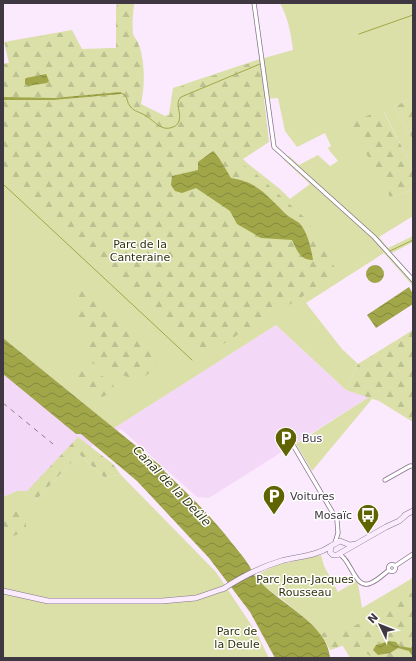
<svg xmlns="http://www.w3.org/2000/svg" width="416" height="661" font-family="'DejaVu Sans',sans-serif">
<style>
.built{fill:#f3d9f7}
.green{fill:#dae0a7;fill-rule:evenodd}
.forest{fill:url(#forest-firs);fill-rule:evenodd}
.water{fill:url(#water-waves)}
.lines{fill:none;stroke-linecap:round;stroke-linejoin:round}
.stream{stroke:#a1a749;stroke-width:1}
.street-casing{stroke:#87748a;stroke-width:5}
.secondary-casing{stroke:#87748a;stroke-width:6}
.street{stroke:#fff;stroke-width:3.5}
.secondary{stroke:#fbebfe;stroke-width:5}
.rail{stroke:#8b7f8d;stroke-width:1;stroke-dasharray:5 5;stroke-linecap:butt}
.labels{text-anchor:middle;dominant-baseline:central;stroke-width:3;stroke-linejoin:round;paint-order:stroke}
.park-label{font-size:11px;fill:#31330a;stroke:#fff}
.poi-label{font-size:11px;fill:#3f3741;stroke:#fff;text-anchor:start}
.water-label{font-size:12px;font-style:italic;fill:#33360d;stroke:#fff}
</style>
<defs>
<pattern id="forest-firs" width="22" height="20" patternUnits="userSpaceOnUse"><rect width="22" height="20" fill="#dae0a7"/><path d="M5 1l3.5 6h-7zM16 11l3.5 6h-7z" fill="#bcc191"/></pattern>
<pattern id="water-waves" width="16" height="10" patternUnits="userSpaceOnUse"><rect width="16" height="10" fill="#a1a749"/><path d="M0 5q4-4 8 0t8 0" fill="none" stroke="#85893e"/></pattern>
</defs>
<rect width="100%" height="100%" fill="#fbe9fd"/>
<path class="built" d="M276,325l70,65 23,7 -160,101 -12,-1 -76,-68 -42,25 -44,47 -18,-10 -14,6v-148l112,78z"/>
<path class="green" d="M280,3h133v94l-19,10 19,33v28l-29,-56 6,85 23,-7v26l-34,21 9,11 25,-12v6l-21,11 21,24v9l-29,-33 -78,50 36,46 16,15 -12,26 -70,-65 -162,103 -111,-90v-274l6,-1 -5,-21 68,-12 10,19 34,-1 23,-4c6,20 6,40 2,60l24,12 4,-2 4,-26 84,-28 36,-10c-2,-17 -5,-32 -13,-47zM278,98l7,33 12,16 28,-14 6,13 -3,2 1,2 9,11 -8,5 -12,-11 -19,10 -10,-9 -5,4 26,24 -20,15 -10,-10 -33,-26 -4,-4 26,-17 -5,-43z
M369,397l3,2 -60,72 -16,-27z
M79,454l25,23 17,-2 95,97 40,60 13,26h-266v-161l14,-6h10l8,10z
M321,555l3,11 14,26 18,-11 2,2 4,25 49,-29 2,-3v82h-63l-10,-17 -13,2c-12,-17 -28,-30 -44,-43 -10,-7 -20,-14 -29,-24l23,-11z"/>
<path class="forest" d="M117,3h18l-1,2c-1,9 -2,18 -1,28 0,4 4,6 5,10 5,18 5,42 2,61l25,14 5,-3 4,-26 85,-29 9,82 -29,18 4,5 10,6 53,48 32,54 -6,5 -53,33 -23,12 -31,20 -15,7 -10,6 -32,-27 -5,-9 -43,-35 -26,-25 -2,-12 -15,-7 -74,-66v-75h50l68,-6v-2l-67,6 -51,-1v-33l7,-1 -5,-20 66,-12 11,19 37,-2h-3v-39zM219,158l11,20c36,5 43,30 71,46l-9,16 -31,-2 -24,-14 -7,-13 -34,-23 2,-18z
M413,97v43l-19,-33z
M382,109l31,59v22l-23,7 -40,-73z
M88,287l48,44 13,9 9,14v7l-3,8 -17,12 -54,-21 6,-20 -12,-17 -2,-10 4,-10 -2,-11z
M413,330v92l-34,-21 -33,-11 12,-26z
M79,367l33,13 2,8 -3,5 -9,4 -10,-5 -7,-9 -8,-7z
M78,437l35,27 8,11 -17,2 -25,-23 -44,47 -8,-10z
M22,505l4,7v19l-18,7 -5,-1v-24z
M413,592v53l-2,3c-8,0 -12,-1 -17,-7h-2c-8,1 -17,2 -19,9l1,3c10,1 17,2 24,-6l3,1 -6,10c-12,0 -22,3 -31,-7l-10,-1 -1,-5 -2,-2 -21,7 -9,-16 25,-11 3,6z"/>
<path class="water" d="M46,74l3,7 -2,2 -19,3 -3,-2v-5l1,-1z
M121,92v2l-68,6h-50v-3l51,1z
M213,151l6,7 12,20c28,4 38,20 57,38 4,3 10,5 13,9 7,9 10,23 12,35 -13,0 -16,-9 -21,-20l-31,-2 -24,-14 -7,-13 -34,-23 -14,5 -7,-2 -4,-6 1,-9 26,-6v-8z
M366 274a9 9 0 1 1 18 0a9 9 0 1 1-18 0Z
M409,287l4,7v10l-37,24 -9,-13z
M3,338l159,129 3,5c22,21 44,42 63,66 7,9 16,19 22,29 3,6 5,11 10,15 21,22 68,43 70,76h-55l-25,-46 -41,-54 -72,-77 -56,-47h-5l-73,-60z
M389,641l7,1 3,4 12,2 2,-3v12l-4,-6 -11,-3 -8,5 -12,2 -5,-5 3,-5z"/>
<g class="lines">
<path class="stream" d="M359,34l54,-19
M121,93l4,2c3,4 2,8 5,11 4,6 11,6 16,10 9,5 15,16 27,11 3,-1 5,-3 6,-6 3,-9 -5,-17 2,-24l79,-33
M3,184l189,176
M390,251l23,-11"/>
<g class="street-casing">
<path id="street" d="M254,3l20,144 100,90 39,43
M293,445l44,75 1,13 -3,10
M385,480l25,-14h3
M339,554c12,5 16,37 32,29 7,-3 13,-9 18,-13
M388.5 568a3.5 3.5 0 1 1 7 0a3.5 3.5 0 1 1-7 0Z
M395,566l18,-12"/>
</g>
<g class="secondary-casing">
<path id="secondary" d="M405,515l8,-4
M356,544l-6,1 -10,-4 -9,5 -1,6 3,3h4l49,-28 13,-6 8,-7
M223,589c17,-11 38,-22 58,-28 17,-5 34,-4 50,-15
M3,591l45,10h114l34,-3 29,-10"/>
</g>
<use href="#street" class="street"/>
<use href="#secondary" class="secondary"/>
<path class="rail" d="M3,403l50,41"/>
</g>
<defs>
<g id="parking-pin" transform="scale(1.15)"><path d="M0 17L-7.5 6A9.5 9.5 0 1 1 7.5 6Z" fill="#606400" stroke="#fff"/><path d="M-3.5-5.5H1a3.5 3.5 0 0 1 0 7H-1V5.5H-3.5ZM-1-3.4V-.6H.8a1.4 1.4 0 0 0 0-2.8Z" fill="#fff"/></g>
<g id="bus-pin" transform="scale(1.15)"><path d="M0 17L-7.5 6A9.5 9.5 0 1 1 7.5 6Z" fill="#606400" stroke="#fff"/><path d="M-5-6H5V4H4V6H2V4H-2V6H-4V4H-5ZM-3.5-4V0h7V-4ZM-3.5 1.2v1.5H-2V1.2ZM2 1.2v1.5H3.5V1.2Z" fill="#fff"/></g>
</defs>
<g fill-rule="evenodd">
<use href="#parking-pin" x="286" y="438"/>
<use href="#parking-pin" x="274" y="496"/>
<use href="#bus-pin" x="368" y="515"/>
</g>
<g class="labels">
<g class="park-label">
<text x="140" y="244">Parc de la<tspan x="140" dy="13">Canteraine</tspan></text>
<text x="305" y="579">Parc Jean-Jacques<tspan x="305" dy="13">Rousseau</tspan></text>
<text x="237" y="631">Parc de<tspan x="237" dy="13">la Deule</tspan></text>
</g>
<g class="poi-label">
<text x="302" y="438">Bus</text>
<text x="290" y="496">Voitures</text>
<text x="352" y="515" text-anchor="end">Mosaïc</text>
</g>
<g class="water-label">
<text transform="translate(172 486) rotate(46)">Canal de la Deûle</text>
</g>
</g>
<rect width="416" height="661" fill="none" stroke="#3f3741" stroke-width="8"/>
<g transform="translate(380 625) rotate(313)" stroke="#ffffff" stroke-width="3" paint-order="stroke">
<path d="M0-3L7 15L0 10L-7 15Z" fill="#3f3741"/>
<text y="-6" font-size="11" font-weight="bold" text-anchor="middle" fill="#3f3741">N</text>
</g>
</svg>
